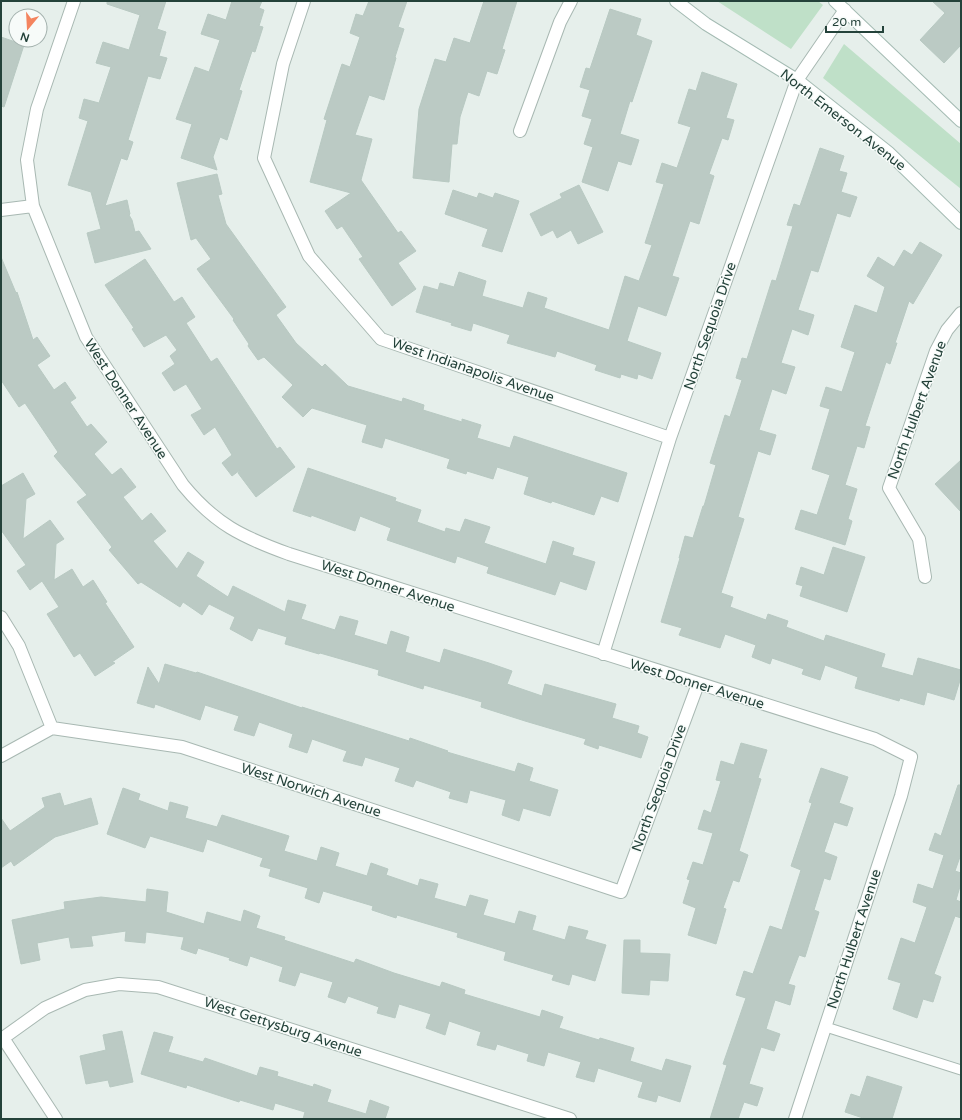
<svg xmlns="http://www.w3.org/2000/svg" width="962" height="1120" font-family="'Varela Round',sans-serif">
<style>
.green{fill:#bfe0c8}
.building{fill:#bbcac4;stroke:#b8c9c2}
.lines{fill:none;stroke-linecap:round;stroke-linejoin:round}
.lane-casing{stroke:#a8b8b2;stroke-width:11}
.street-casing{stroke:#a8b8b2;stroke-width:14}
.secondary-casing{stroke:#a4bbb3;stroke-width:14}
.lane{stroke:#fff;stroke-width:9}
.street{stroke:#fff;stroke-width:12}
.secondary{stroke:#fff;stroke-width:12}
.labels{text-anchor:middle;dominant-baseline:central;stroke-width:3;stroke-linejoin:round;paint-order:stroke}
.street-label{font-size:14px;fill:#24423a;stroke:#f7fbf9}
</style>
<rect width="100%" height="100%" fill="#e6efeb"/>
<path class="green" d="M717,1h101l5,4 -32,44z
M844,44l117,100v45l-138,-111z"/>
<path class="building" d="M107,1h59l-9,28 9,3 -7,24 8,2 -7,21 -12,-3 -20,64 5,2 -6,18 -6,-2 -16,48 22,-6 3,14 -1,1 3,5 3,12 4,-1 12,18 -56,14 -8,-30 14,-4 -10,-37 -23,-7 20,-64 -9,-3 5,-19 15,4 12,-36 -15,-4 7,-21 26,8 11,-35 -33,-11z
M232,1h30l-3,7 5,2 -5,16 4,1 -8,25 -3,-1 -13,39 3,1 -15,49 -7,-3 -7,20 4,13 -36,-12 11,-34 -16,-5 19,-52 14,5 11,-32 -19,-6 7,-20 18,6z
M369,1h38l-9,26 6,2 -9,28 1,1 -12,42 -15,-5 -14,40 17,4 -11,41 37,53 3,-2 15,20 -18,12 18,26 -24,17 -33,-47 4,-2 -21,-31 -5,3 -12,-18 26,-18 -41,-11 17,-62 -3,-1 18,-55 8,3 10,-30 -10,-4 6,-19 7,2z
M484,1h33l-15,48 3,1 -8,24 -10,-3 -8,25 -11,-4 -8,25 -3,27h-5l-3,38 -36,-4 6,-69 16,-50 11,3 8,-24 16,5z
M932,1h29v44l-17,18 -24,-23 25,-27z
M610,9l31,10 -5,16 16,6 -20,61 -2,-1 -10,33 19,6 -8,25 -13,-4 -10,30 -26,-9 11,-35 -9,-3 8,-25 -10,-3 8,-26 -10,-3 6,-19 4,1z
M1,37l23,8 -20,62 -3,-1z
M702,72l35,12 -11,34 8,2 -6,20 -6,-2 -13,36 5,2 -15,48 -9,-3 -18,55 7,2 -13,38 -28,-10 -11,35 34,12 -9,26 -14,-5 -1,5 -16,-5 -1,4 -25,-8 2,-5 -40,-14 -2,6 -48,-14 3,-8 -37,-12 -2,8 -20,-6 1,-2 -36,-11 8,-26 14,4 2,-7 14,4 5,-15 27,9 -4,15 41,12 5,-16 19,6 -3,10 65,22 16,-54 14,5 13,-36 -7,-2 19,-59 -8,-2 6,-19 15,5 14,-41 -13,-4 11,-34 7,2z
M820,148l24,8 -5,15 8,2 -6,19 16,5 -7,20 -13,-4 -19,59 -7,-2 -13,40 16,5 -6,20 -16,-6 -11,34 14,4 -9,27 -14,-5 -13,41 17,5 -6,20 -12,-4 -20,66 6,2 -23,74 12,4 -3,10 36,13 2,-6 20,7 -2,6 38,14 2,-6 59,19 -4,13 32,9 5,-18 43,12v7l-7,23 -27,-8 -3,13 -24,-7 -1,3 -44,-13 3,-11 -33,-12 -5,15 -18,-6 2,-5 -32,-11 -2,6 -18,-7 4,-12 -31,-11 -5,14 -41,-13 3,-7 -21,-6 19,-64h-1l6,-22 8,2 10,-32h1l12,-41 -6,-2 15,-48 5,2 12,-37 -6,-2 6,-20 5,1 25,-79 4,1 17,-55 -6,-1 7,-21 6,2z
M217,174l5,20 -4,1 8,29 60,83 -10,8 20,28 26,24 3,-3 23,22 54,16 1,-4 21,7 -1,5 39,12v-3l19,6 -4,13 33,10 4,-12 113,37 -9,29 -17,-6 -7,19 -42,-14 -1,2 -27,-9 5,-17 -32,-10 -4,12 -26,-8 -1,3 -19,-6 3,-9 -65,-21 -3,10 -20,-6 5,-17 -55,-17 -9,9 -21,-20 11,-12 -29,-28 -6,3 -10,-14 1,-2 -16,-24 1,-1 -37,-50 14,-10 -15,-21 -5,2 -14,-57z
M579,185l24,47 -25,12 -7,-14 -14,8 -4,-8 -12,6 -11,-22 32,-16 -2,-4z
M453,190l24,8 2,-5 14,5 2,-5 24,8 -17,51 -20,-6 6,-17 -43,-15z
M920,242l22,13 -29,49 -4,-3 -14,42h2l-7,21 -4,-2 -21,64 5,1 -6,21 -7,-2 -12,39 12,4 -9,30 4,2 -7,24 -50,-16 6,-19 16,5 13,-40 -18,-6 18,-60 -10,-3 6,-19 16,5 13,-40 -14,-5 14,-42 22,8 8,-26 -18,-11 11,-19 16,10 10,-17 8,5z
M1,257l15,36 1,-1 16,48 4,-3 13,19 -13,9 17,25 11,-8 11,16 -6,4 17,25 4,-3 16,18 -13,12 18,21 9,-7 15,19 -13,10 19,24 9,-8 15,18 -13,10 24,28 11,-17 16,10 -8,14 32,21 5,-11 52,26 3,-12 18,5 -5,14 34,11 5,-14 18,5 -4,14 33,10 4,-14 18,6 -4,15 35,11 4,-14 45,14 23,8 -5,13 35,12 3,-12 71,20 -4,14 27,8 -2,7 11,4 -7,21 -42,-13 -1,4 -14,-5 2,-5 -61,-18 -44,-14 1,-5 -58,-17 -1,4 -45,-14 1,-5 -59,-17 -1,1 -34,-10 2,-7 -29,-9 -6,13 -22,-12 5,-12 -26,-13 -7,11 -19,-13 -3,5 -39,-25 -3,2 -29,-34 3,-3 -35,-45 10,-7 -33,-39 4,-4 -33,-49 -6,4 -18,-27z
M145,259l29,43 8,-5 13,20 -9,6 25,39 6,-4 60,91 3,-2 15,20 -39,30 -18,-24 2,-3 -8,6 -10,-13 10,-8 -17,-28 -11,8 -13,-20 11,-6 -16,-25 -12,7 -12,-18 13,-9 -5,-8 7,-6 -11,-15 -22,12 -12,-18 2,-1 -29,-43z
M961,460v52l-26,-28z
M308,468l88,30 -1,3 26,9 -4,12 28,10 1,-4 14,4 5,-13 25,8 -6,16 62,21 7,-23 21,7 -2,7 23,7 -9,28 -26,-9 -5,14 -68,-22 2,-6 -32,-11 -2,7 -68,-23 4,-12 -31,-12 -5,15 -44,-16v2l-18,-6z
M23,473l12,21 -9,5 -3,40 27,-19 14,19 -8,5 -2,36 18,-11 11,18 10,-7 14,22 -2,1 29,44 -22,15 3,1 -20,13 -15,-23 -6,4 -27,-43 12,-7 -17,-26 -12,9 -13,-19 9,-6 -25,-35v-44z
M833,547l32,10 -18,55 -47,-16 3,-10 -7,-2 5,-17 23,8z
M165,664l31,9 1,-1 105,36v-1l107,34 1,-3 38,13 -1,1 68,20 3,-9 15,5 -4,13 29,9 -8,26 -27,-8 -4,13 -17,-6 4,-15 -36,-10 -3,13 -18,-5 2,-6 -35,-12 -3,7 -18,-6 5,-13 -35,-11 -3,9 -19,-5 4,-10 -35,-12 -5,14 -18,-6 4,-13 -34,-12 -5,14 -20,-6 5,-14 -34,-11 -5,15 -45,-16 -1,4 -17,-5 11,-36 11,17z
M741,743l26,7 -9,28 3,1 -22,72 9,4 -9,27 -6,-2 -10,28 3,1 -10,35 -28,-9 8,-27 -13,-5 7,-23 -3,-1 6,-17 10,3 10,-32 -15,-4 6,-19 7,3 10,-32 -5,-1 5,-19 13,4z
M821,768l27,9 -9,26 14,5 -6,18 -13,-4 -10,30 13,5 -7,23 -6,-2 -10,32 5,2 -14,45 -6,-2 -11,29 7,2 -5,19 -15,-5 -9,29 14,5 -6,17 -13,-4 -12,37 14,4 -6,18 -13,-4 -6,17h-28l17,-54 -4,-1 23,-66 -10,-3 8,-24 9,3 17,-48 12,4 19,-60 -10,-4 21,-63 -3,-1z
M958,785h3v69l-6,17 6,2v10l-5,17 5,2v16l-6,-2 -21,58 7,3 -8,25 -10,-3 -6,19 -24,-9 8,-26 -13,-4 13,-41 14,5 12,-36 -14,-5 5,-18 15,5 11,-34 -15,-5 6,-17 6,3z
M123,788l17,6 -2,6 30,11 2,-9 18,5 -3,11 32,9 5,-12 67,21 -5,15 33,10 4,-14 18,6 -4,13 32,10 4,-13 17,6 -2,6 32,11 2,-7 18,5 -4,14 32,9 4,-12 18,5 -5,15 32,9 4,-13 17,5 -4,14 33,10 4,-14 19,5 -3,8 21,6 -11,36 -23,-7 -3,11 -17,-5 2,-5 -50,-15 2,-8 -49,-15 1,-4 -61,-18 -1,3 -24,-8 1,-4 -50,-15 -4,12 -14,-5 3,-10 -39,-12 2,-7 -11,-3 3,-8 -56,-19 -4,13 -53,-16 -5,12 -38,-14z
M60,793l4,13 27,-8 7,26 -43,13 -41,29 -3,-5 -10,7v-50l9,13 35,-24 -3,-9z
M147,889l21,3 -2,20 38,12 3,-12 34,10 3,-12 16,6 -4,12 29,9 -1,3 70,23 2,-4 38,14 46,14 2,-5 23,8 -1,4 76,23 2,-7 21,7 -4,11 40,12 1,-2 34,10 -4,13 32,10 4,-12 25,7 -11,36 -22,-7 -2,7 -18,-5 5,-15 -45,-14 -4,14 -18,-5 5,-15 -33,-10 -4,14 -17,-5 2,-7 -32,-10 -2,6 -18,-5 4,-13 -32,-11 -4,14 -19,-7 5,-14 -32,-10 -4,14 -18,-5 2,-6 -31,-11 -3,7 -17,-6 5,-15 -33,-10 -5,14 -16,-5 4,-14 -33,-11 -3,10 -18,-6 1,-2 -32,-10 -2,6 -15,-5 3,-12 -38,-5 -1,11 -20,-2 1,-10 -35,5 2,10 -22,2 -2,-11 -32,6 3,17 -19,4 -9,-44 53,-11 -1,-7 37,-5 45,5z
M624,940h16v13l30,1 -2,27 -18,-1 -1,15 -27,-2z
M122,1031l11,51 -23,5 -2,-7 -22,4 -6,-28 26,-6 -3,-15z
M154,1032l19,5 -5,15 35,10 2,-4 52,18 3,-9 18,5 -1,4 36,11 1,-3 17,6 -4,12 39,12 4,-14 19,7 -4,12h-82l2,-7 -30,-9 -2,7 -33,-10 -1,2 -52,-17 -1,3 -45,-14z
M867,1076l35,11 -10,32h-26l-21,-7 6,-18 9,3z"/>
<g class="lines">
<g class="lane-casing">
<path id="lane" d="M826,1027l135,43"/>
</g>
<g class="street-casing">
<path id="street" d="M74,1l-37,108 -10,51 6,46 53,131 97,148c32,39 59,52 106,69l586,185 36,18 -10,39 -106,323
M304,1l-21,63 -19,94 45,98 72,83 289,99
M520,131l40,-109 11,-21
M1,210l32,-4
M925,577l-6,-38 -30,-51 47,-137 11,-21 14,-17
M1,617l18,29 33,82
M603,654l67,-216 127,-358 48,-70
M1,756l51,-28 130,19 439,145 77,-208
M56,1119l-53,-81 42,-30 40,-18 34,-6 39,3 412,132"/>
</g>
<g class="secondary-casing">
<path id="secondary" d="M676,1l30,23 91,56 92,73 72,70
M835,1l126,120"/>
</g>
<use href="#lane" class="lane"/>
<use href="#street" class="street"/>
<use href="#secondary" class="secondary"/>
</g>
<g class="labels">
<g class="street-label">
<text transform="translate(843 120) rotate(38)">North Emerson Avenue</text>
<text transform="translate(710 326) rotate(-71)">North Sequoia Drive</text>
<text transform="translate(473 370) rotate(19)">West Indianapolis Avenue</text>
<text transform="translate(126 399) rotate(57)">West Donner Avenue</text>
<text transform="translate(917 410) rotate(-70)">North Hulbert Avenue</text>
<text transform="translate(388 586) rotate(18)">West Donner Avenue</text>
<text transform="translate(697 684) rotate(17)">West Donner Avenue</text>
<text transform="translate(659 788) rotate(-70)">North Sequoia Drive</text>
<text transform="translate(311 790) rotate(18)">West Norwich Avenue</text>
<text transform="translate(854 939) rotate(-72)">North Hulbert Avenue</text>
<text transform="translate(283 1027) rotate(18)">West Gettysburg Avenue</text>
</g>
</g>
<rect width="962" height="1120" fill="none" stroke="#24423a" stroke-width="4"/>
<g transform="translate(28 28) rotate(198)"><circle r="19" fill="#f7fbf9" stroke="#a3b1ad"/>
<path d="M0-3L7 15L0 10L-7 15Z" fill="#f4845f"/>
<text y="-6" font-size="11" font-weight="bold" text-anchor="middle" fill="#24423a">N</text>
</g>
<path d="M826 26v6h57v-6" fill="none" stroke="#24423a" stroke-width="2"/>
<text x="832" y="26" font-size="12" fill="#24423a" stroke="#f7fbf9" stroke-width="3" paint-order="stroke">20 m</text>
</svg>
